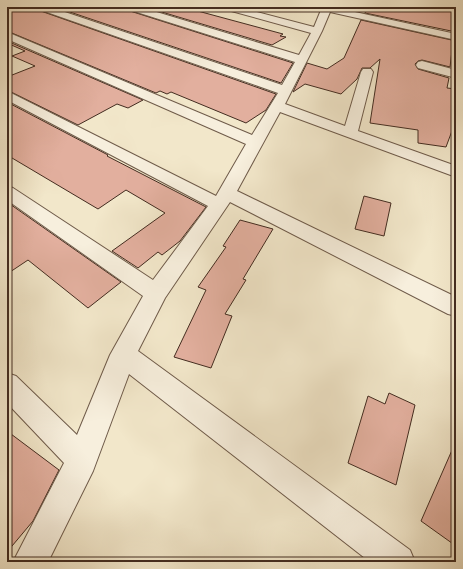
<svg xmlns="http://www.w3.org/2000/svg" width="463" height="569" font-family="'IM FELL DW Pica',serif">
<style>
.building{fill:#e2af9e;stroke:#432c20}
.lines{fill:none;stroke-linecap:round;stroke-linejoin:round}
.minor-casing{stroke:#6f5b4a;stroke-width:2}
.minor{fill:#f7efdd;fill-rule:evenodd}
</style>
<rect width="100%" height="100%" fill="#f2e7ca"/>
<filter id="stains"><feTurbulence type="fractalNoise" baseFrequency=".005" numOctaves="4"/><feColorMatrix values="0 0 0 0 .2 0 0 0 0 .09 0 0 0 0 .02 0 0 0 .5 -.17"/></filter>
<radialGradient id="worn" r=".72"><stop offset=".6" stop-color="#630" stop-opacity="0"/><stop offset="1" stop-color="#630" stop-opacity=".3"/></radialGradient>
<path class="building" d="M23,7h11l4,3 238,84 -10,16 -20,13 -75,-31 -4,2 -7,-3 -4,2 -149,-62v-20z
M55,7h69l3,3 166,53 -12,20z
M145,7h50l-1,3 89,24 -3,2 6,1 -14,8z
M367,7h89v25l-91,-19z
M361,20l95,21 -3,1 -3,25 -28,-7 -4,1 -3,3 3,5 31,9 -2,10 9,1v31l-10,27 -28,-4v-13l-48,-7 10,-64 -10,9h-8l-5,11 -16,15 -36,-10 -12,8 14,-29 20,6 17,-11z
M7,41l136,59 -15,8 -11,-4 -39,21 -71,-35v-13l28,-11 -23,-10 13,-5 -18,-8z
M7,102l101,53 -1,1 99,51 -26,34 -18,14 -4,-3 -20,16 -26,-17 53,-38 -39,-23 -28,19 -91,-54z
M364,196l27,7 -7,33 -29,-7z
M7,202l114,80 -33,26 -60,-48 -21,14z
M240,220l33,9 -30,50 3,1 -21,34 7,2 -21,52 -37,-11 32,-67 -8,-3 28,-40 -3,-1z
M389,393l26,12 -19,80 -48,-22 20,-67 17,8z
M7,431l52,39 -26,51 -26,31z
M456,441v105l-35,-25z"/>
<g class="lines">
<g class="minor-casing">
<path id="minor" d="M36,7h14l232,78 13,-23 -168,-53 -2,-2h15l159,48 12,-22 -87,-24 -2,-2h16l76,20 7,-17 -7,-3h18l124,27v6l-126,-28 -8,19 -37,73 60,22 16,-54 2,-3h8l2,3 -15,59 98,35v11l-176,-65 -43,79 219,106v19l-8,-2 -218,-112 -65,96 -27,53 272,199 5,12h-45l-241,-188 -36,97 -45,91h-35l51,-99 -57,-60v-30l9,3 61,59 33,-80 33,-59 -136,-96v-14l6,2 140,92 55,-74 -201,-106v-9l209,105 30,-52 -239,-105v-7l245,103 26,-42 -240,-84z
M422,61l34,9v8l-38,-10 -2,-3 2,-3z"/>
</g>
<use href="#minor" class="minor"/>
</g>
<rect width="463" height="569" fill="none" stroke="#f2e7ca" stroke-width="24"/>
<rect x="8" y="8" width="447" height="553" fill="none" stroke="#432c20" stroke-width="2"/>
<rect x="12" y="12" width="439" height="545" fill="none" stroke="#432c20"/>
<rect width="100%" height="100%" filter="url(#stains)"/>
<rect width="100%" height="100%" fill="url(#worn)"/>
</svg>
